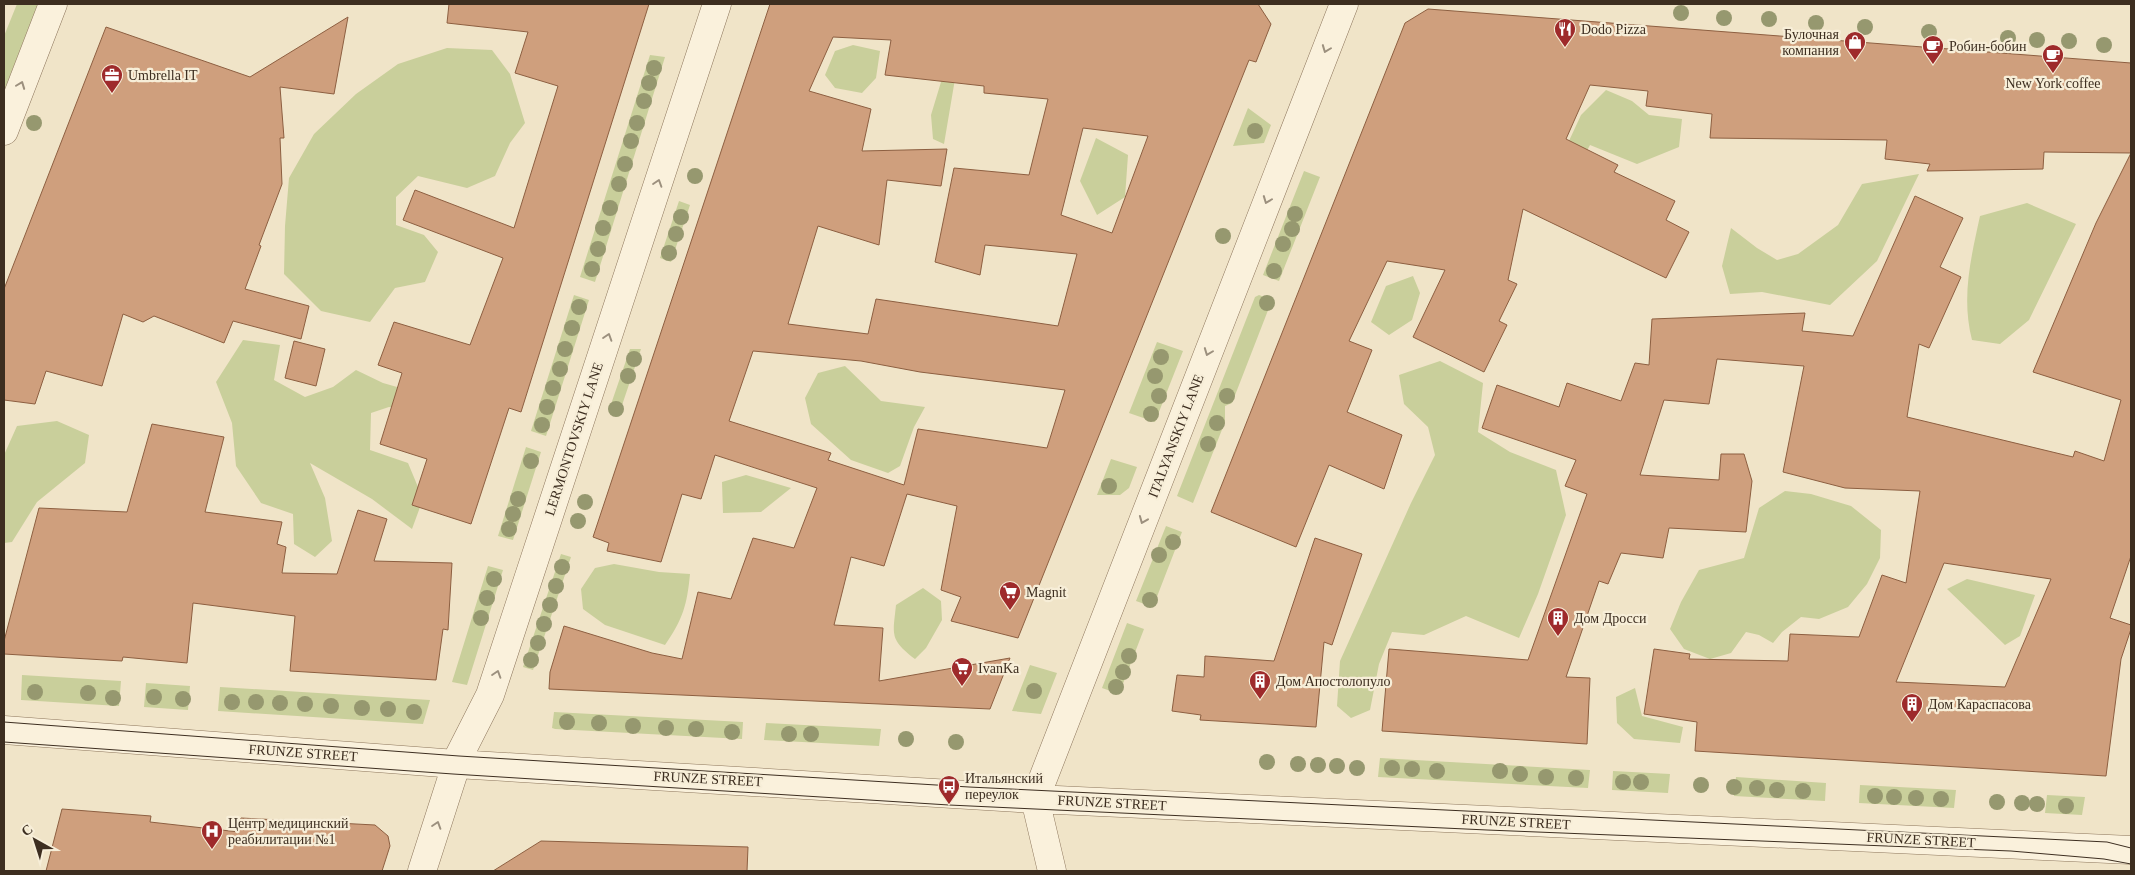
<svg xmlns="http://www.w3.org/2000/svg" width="2135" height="875" font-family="Georgia,serif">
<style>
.green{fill:#c9cf9b}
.building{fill:#cf9f7d;stroke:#8d5f41;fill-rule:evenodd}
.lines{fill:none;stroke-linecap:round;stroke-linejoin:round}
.minor-casing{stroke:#8d765c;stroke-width:29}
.minor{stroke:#faf1dc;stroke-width:28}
.tram{stroke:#3d2e20;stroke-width:1}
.tree{fill:#96986f}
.oneway{stroke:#9c907e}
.labels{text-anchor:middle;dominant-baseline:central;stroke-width:4.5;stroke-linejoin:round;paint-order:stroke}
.poi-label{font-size:14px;fill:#3d2e20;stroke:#f7eed8;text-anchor:start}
.street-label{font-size:14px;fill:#3d2e20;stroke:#f7eed8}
</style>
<rect width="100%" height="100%" fill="#f0e4c8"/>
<path class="green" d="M17,4h21l-34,87v-55z
M948,4h13l-6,75 -11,65 -11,-5 -2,-24 10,-33z
M853,45l27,6 -4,27 -14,15 -27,-5 -10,-13 10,-24z
M447,48l45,2 18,24 15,49 -15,20 -15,33 -28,12 -49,-12 -22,21v28l28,10 14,17 -13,30 -30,6 -25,34 -49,-11 -37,-37 1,-48 4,-48 25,-44 42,-40 42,-30z
M650,55l15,2 -70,225 -15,-5z
M1606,90l26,11 17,14 33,4 -3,28 -42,17 -47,-19 -31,59 -18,14 2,-21 38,-82z
M1248,108l23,17 -7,18 -31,3z
M1096,138l32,17 -3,42 -28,18 -17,-34z
M1304,171l16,6 -41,104 -16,-6z
M1919,174l-42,87 -47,44 -68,-13 -32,2 -8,-28 9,-38 26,20 20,12 21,-6 40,-29 24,-41z
M679,201l11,4 -19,57 -11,-4z
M2027,203l49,21 -47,96 -29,24 -28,-4c-11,-43 -1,-82 8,-124z
M1413,276l7,17 -8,27 -23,15 -18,-13 15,-36z
M574,295l15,5 -43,136 -15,-5z
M1259,295l13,5 -40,103 -7,3v16l-32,81 -16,-7 78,-199z
M243,340l37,5 -6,35 31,17 28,-10 23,-17 27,13 28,8 4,19 -26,-3 -18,6 -1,37 38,13 15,36 -11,30 -40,-30 -62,-36 15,35 7,43 -17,16 -21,-13 -1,-30 -32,-11 -25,-37 -4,-43 -16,-41z
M1157,342l26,9 -28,71 -26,-9z
M630,349h11l-23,68 -9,-7z
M1440,361l43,22 -5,49 32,20 46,18 10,45 -28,79 -19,44 -53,-22 -42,19 -32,-3 -13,32 -9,46 -19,8 -14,-12 3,-45 71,-158 24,-48 -7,-28 -24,-23 -5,-29z
M845,366l36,35 44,6 -11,20 -14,39 -12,7 -37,-13 -40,-36 -6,-26 13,-25z
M57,421l32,14 -4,28 -48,39 -25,40 -8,1v-88l13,-29z
M526,447l15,5 -28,88 -15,-4z
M1111,459l26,8 -8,21 -9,7h-23z
M746,475l45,13 -30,24 -38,1 -1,-31z
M1785,491l26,3 40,12 30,24 -1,28 -13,26 -19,23 -29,12 -18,-2 -19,15 -9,11 -14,-8 -13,-3 -15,21 -21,6 -26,-10 -14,-20 11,-27 18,-32 45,-12 15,-50z
M1166,526l16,6 -29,75 -17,-6z
M561,554l10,3 -38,113 -10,-3z
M614,564l45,8 31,2c-3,31 -7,45 -25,71l-60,-20 -22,-16 -2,-20 14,-21z
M488,566l15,4 -36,115 -15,-3z
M1967,579l68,16 -15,41 -15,9 -58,-56z
M923,588l18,13 1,19 -16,28 -11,11c-26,-20 -22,-24 -19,-54z
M1127,623l17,6 -25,65 -17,-6z
M1030,665l27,8 -16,41 -29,-3z
M22,675l99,6 -2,25 -98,-6z
M146,683l44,3 -2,24 -44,-3z
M220,687l210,13 -7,24 -205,-13z
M1635,688l7,28 41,11 -3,16 -46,-4 -17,-16 -1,-26z
M554,712l189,10 -1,17 -187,-10 -3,-1z
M766,723l115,6 -2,17 -115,-6z
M1380,758l210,12 -2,18 -210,-11z
M1613,771l57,3 -2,19 -56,-3z
M1736,777l90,6 -1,18 -91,-5z
M1860,785l96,5 -2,18 -95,-5z
M2047,795l38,2 -3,18 -37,-2z"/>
<path class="building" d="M449,4h200l-128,408 -12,-4 -38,116 -59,-19 15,-46 -47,-15 22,-71 -24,-8 16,-43 76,23 33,-87 -100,-38 12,-30 99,38 44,-142 -43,-13 13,-41 -81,-9z
M770,4h488l13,20 -15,38 -7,-2 -231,578 -67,-17 10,-24 -20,-7 16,-84 -50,-12 -23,72 -33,-9 -17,68 49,3 -4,53 131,-23 -20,51 -441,-20 1,-17 14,-46 88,27 30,6 16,-67 33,7 22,-61 41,10 23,-60 -102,-33 -14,44 -19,-5 -21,68 -54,-11 2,-8 -16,-6zM833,37l58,3 -6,35 99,11v7l64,6 -19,76 -75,-7 -19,94 45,13 5,-30 92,9 -19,72 -182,-27 -8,35 -80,-10 30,-98 61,19 8,-65 54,6 6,-37 -85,2 9,-42 -62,-18zM1083,128l65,8 -36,97 -51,-18zM753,351l108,10 59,11 145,18 -18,58 -129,-19 -14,56 -76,-25 3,-7 -102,-32z
M1428,9l703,54v493l-21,62 21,7v4l-10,30 -15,117 -411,-25 2,-29 -53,-8 10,-65 36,5 -1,5 99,2 2,-27 69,3 23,-62 24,8 14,-92 -75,-3 -62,-16 21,-106 -87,-7 -8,45 -45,-4 -24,75 79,5 2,-26h23l8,27 -6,51 -77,-4 -6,30 -42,-5 -13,31 -9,-3 -33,96 24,1 -3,66 -205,-13 7,-82 139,11 59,-166 -22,-8 11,-26 -94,-32 15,-43 62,22 8,-24 54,18 14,-38 14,2 3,-46 153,-6 -3,18 51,5 62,-140 48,22 -23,49 21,10 -32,71 -10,-4 -12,73 166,40 2,-6 29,10 17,-61 -88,-28 63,-149 35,-70 -87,-1 -1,17 -116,2 3,-7 -45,-5 2,-19 -177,-2 2,-24 -66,-8 2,-15 -58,-6 -24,54 52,26 -4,7 61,29 -9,19 23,12 -23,46 -143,-69 -15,71 9,4 -18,37 8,4 -23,47 -71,-35 32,-67 -58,-9 -38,80 23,9 -25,62 55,23 -18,54 -55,-24 -33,82 -85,-35 194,-489zM1944,563l107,16 -46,108 -109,-5z
M348,17l-14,77 -54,-7 4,51h-4l2,46 -23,61 2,1 -16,43 64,17 -8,33 -68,-18 -9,22 -70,-27 -11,6 -20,-8 -21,72 -56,-15 -11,33 -31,-4v-111l102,-262 144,50z
M294,341l31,8 -9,37 -31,-8z
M152,424l72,13 -19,75 77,10 -5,22 9,3 -4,26 55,1 21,-64 29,9 -13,42 78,2 -4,67 -5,-1 -7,51 -146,-9 5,-55 -102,-13 -6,60 -64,-6 -1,4 -118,-7v-13l35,-133 88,4z
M1315,538l47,16 -30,91 -8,-3 -8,85 -116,-7 1,-5 -29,-4 5,-36 27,2 1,-21 69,5z
M62,809l89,7 -1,6 89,10 2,-14 134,7 13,11 2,10 -8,25h-336z
M541,841l207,6 -1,24h-254z"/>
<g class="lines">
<g class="minor-casing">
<path id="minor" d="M4,131l49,-127
M4,730l452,34 579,35 1096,51
M422,871l37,-115 31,-61 227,-691
M1052,871l-17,-72 309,-795"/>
</g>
<use href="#minor" class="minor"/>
<path class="tram" d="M4,722l455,34 510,31 1138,55 24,6
M4,742l449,32 496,31 538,25 524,21 93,8 27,5"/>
</g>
<g class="tree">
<circle cx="1681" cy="13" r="8"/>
<circle cx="1724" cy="18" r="8"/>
<circle cx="1769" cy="19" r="8"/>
<circle cx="1816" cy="23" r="8"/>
<circle cx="1865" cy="27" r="8"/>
<circle cx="1929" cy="32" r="8"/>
<circle cx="2008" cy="38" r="8"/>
<circle cx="2037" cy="40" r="8"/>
<circle cx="2069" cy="41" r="8"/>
<circle cx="2104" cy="45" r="8"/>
<circle cx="654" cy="68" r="8"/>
<circle cx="649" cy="83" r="8"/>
<circle cx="644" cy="101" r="8"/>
<circle cx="34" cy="123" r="8"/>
<circle cx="637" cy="123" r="8"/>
<circle cx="1255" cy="131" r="8"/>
<circle cx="631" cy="141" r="8"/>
<circle cx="625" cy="164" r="8"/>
<circle cx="695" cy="176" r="8"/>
<circle cx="619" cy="184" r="8"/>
<circle cx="610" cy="208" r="8"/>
<circle cx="1295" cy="214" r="8"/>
<circle cx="681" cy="217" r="8"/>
<circle cx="603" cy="228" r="8"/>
<circle cx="1292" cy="229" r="8"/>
<circle cx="676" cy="234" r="8"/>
<circle cx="1223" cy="236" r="8"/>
<circle cx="1283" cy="244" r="8"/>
<circle cx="598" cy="249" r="8"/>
<circle cx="669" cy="253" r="8"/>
<circle cx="592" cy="269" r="8"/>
<circle cx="1274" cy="271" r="8"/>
<circle cx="1267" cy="303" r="8"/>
<circle cx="579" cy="307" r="8"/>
<circle cx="572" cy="328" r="8"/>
<circle cx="565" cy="349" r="8"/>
<circle cx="1161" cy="357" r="8"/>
<circle cx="634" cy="359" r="8"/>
<circle cx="560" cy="369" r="8"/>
<circle cx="628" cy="376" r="8"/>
<circle cx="1155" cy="376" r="8"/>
<circle cx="553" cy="388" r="8"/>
<circle cx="1159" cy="396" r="8"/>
<circle cx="1227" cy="396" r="8"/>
<circle cx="547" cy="407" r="8"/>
<circle cx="616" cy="409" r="8"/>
<circle cx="1151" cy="414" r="8"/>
<circle cx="1217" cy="423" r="8"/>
<circle cx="542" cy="425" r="8"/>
<circle cx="1208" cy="444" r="8"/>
<circle cx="531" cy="461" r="8"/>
<circle cx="1109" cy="486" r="8"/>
<circle cx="518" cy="499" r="8"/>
<circle cx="585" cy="502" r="8"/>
<circle cx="513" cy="514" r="8"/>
<circle cx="578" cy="521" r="8"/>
<circle cx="509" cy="529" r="8"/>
<circle cx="1173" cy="542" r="8"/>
<circle cx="1159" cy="555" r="8"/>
<circle cx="562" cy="567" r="8"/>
<circle cx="494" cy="579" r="8"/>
<circle cx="556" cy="586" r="8"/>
<circle cx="487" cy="598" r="8"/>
<circle cx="1150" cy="600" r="8"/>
<circle cx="550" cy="605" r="8"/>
<circle cx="481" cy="618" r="8"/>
<circle cx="544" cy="624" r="8"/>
<circle cx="538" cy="643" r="8"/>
<circle cx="1129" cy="656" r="8"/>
<circle cx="531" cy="660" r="8"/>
<circle cx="1123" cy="672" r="8"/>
<circle cx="1116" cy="687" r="8"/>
<circle cx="1034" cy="691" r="8"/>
<circle cx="35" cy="692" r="8"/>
<circle cx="88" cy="693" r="8"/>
<circle cx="154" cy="697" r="8"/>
<circle cx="113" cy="698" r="8"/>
<circle cx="183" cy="699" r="8"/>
<circle cx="232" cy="702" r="8"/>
<circle cx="256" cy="702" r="8"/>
<circle cx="280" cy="703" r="8"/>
<circle cx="305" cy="704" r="8"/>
<circle cx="331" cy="706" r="8"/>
<circle cx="362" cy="708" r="8"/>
<circle cx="388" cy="709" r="8"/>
<circle cx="414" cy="712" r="8"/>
<circle cx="567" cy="722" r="8"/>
<circle cx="599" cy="723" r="8"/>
<circle cx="633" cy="726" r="8"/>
<circle cx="666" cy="728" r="8"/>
<circle cx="696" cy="729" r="8"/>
<circle cx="732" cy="732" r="8"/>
<circle cx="789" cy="734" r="8"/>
<circle cx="811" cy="734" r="8"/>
<circle cx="906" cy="739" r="8"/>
<circle cx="956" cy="742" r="8"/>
<circle cx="1267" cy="762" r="8"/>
<circle cx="1298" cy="764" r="8"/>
<circle cx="1318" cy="765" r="8"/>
<circle cx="1337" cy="766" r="8"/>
<circle cx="1357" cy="768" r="8"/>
<circle cx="1392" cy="768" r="8"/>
<circle cx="1412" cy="769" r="8"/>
<circle cx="1437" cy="771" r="8"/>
<circle cx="1500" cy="771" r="8"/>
<circle cx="1520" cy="774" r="8"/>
<circle cx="1546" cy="777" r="8"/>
<circle cx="1576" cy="778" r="8"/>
<circle cx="1623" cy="782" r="8"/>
<circle cx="1641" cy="782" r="8"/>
<circle cx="1701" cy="785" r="8"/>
<circle cx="1734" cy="787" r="8"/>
<circle cx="1757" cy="788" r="8"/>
<circle cx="1777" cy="790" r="8"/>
<circle cx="1803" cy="791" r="8"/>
<circle cx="1875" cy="796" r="8"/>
<circle cx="1894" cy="797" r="8"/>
<circle cx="1916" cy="798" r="8"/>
<circle cx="1941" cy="799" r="8"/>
<circle cx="1997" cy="802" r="8"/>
<circle cx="2022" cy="803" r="8"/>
<circle cx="2037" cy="804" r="8"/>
<circle cx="2066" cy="806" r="8"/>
</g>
<defs><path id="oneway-chevron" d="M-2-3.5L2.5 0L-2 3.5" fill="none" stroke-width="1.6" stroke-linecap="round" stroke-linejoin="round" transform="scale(1.25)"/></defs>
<g class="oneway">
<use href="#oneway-chevron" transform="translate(1326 49) rotate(111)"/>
<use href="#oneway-chevron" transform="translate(21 85) rotate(-69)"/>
<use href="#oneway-chevron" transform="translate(658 183) rotate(-72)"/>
<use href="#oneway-chevron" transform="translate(1267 200) rotate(111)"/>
<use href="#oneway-chevron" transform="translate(608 337) rotate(-72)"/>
<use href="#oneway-chevron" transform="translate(1208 352) rotate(111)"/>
<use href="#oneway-chevron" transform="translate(1143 520) rotate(112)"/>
<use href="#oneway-chevron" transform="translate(497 674) rotate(-72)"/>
<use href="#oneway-chevron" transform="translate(437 825) rotate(-72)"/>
</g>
<defs>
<g id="restaurant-pin" transform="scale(1.125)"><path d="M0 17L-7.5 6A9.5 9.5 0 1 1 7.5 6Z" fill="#9e2a2b" stroke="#f7eed8"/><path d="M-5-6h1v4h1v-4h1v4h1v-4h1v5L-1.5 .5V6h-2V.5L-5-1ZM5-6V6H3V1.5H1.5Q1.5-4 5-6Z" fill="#fff"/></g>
<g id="shop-pin" transform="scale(1.125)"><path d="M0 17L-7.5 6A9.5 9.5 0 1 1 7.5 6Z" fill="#9e2a2b" stroke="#f7eed8"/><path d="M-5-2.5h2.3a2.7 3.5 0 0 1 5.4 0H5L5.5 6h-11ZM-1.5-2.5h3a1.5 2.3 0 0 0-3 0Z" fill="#fff"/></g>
<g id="cafe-pin" transform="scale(1.125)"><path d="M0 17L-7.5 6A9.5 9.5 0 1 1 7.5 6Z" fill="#9e2a2b" stroke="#f7eed8"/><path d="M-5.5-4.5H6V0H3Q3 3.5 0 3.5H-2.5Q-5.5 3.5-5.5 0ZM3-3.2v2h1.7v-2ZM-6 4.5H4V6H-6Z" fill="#fff"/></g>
<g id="office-pin" transform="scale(1.125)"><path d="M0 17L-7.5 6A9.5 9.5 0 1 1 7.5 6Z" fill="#9e2a2b" stroke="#f7eed8"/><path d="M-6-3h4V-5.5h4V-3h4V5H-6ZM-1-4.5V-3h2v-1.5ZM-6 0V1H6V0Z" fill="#fff"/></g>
<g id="supermarket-pin" transform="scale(1.125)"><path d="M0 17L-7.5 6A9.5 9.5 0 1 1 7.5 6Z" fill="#9e2a2b" stroke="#f7eed8"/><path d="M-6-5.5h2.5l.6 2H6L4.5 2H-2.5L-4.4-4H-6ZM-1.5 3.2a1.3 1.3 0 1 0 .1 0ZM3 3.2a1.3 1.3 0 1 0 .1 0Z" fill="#fff"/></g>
<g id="building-pin" transform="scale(1.125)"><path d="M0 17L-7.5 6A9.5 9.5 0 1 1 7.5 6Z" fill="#9e2a2b" stroke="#f7eed8"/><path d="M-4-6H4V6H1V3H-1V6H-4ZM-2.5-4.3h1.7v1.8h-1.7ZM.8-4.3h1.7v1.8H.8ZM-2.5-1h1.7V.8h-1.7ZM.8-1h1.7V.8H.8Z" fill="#fff"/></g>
<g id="bus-pin" transform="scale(1.125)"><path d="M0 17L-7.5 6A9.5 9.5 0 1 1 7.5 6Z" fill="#9e2a2b" stroke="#f7eed8"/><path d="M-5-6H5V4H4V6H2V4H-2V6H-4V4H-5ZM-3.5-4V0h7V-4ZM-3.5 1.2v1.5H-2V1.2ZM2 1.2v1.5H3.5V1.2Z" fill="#fff"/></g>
<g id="hospital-pin" transform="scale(1.125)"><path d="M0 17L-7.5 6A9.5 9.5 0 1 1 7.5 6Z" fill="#9e2a2b" stroke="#f7eed8"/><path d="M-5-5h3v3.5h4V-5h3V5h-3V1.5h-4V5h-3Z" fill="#fff"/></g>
</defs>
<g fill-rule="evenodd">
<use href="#restaurant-pin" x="1565" y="29"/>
<use href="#shop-pin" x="1855" y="42"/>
<use href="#cafe-pin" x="1933" y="46"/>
<use href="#cafe-pin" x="2053" y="55"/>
<use href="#office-pin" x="112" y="75"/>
<use href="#supermarket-pin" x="1010" y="592"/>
<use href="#building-pin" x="1558" y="618"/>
<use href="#supermarket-pin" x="962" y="668"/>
<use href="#building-pin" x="1260" y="681"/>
<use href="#building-pin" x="1912" y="704"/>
<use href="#bus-pin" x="949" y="786"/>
<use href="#hospital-pin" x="212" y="831"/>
</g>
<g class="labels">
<g class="poi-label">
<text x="1581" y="29">Dodo Pizza</text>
<text x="1839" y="34" text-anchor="end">Булочная<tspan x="1839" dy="16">компания</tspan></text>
<text x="1949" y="46">Робин-бобин</text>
<text x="128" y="75">Umbrella IT</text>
<text x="2053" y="83" text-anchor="middle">New York coffee</text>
<text x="1026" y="592">Magnit</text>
<text x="1574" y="618">Дом Дросси</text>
<text x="978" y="668">IvanKa</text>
<text x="1276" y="681">Дом Апостолопуло</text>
<text x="1928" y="704">Дом Караспасова</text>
<text x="965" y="778">Итальянский<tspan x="965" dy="16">переулок</tspan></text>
<text x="228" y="823">Центр медицинский<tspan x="228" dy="16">реабилитации №1</tspan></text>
</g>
<g class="street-label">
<text transform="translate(1176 436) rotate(-69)">ITALYANSKIY LANE</text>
<text transform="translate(574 439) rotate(-72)">LERMONTOVSKIY LANE</text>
<text transform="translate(303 753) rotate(4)">FRUNZE STREET</text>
<text transform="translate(708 779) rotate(3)">FRUNZE STREET</text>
<text transform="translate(1112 803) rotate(3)">FRUNZE STREET</text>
<text transform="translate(1516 822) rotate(3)">FRUNZE STREET</text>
<text transform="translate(1921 840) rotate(3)">FRUNZE STREET</text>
</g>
</g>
<rect width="2135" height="875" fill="none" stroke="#3d2e20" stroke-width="10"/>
<g transform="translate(35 840) rotate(321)" stroke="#f7eed8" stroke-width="4" paint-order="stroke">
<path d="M0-4L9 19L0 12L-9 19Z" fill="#3d2e20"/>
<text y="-8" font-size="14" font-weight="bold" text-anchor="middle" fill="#3d2e20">С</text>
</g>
</svg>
